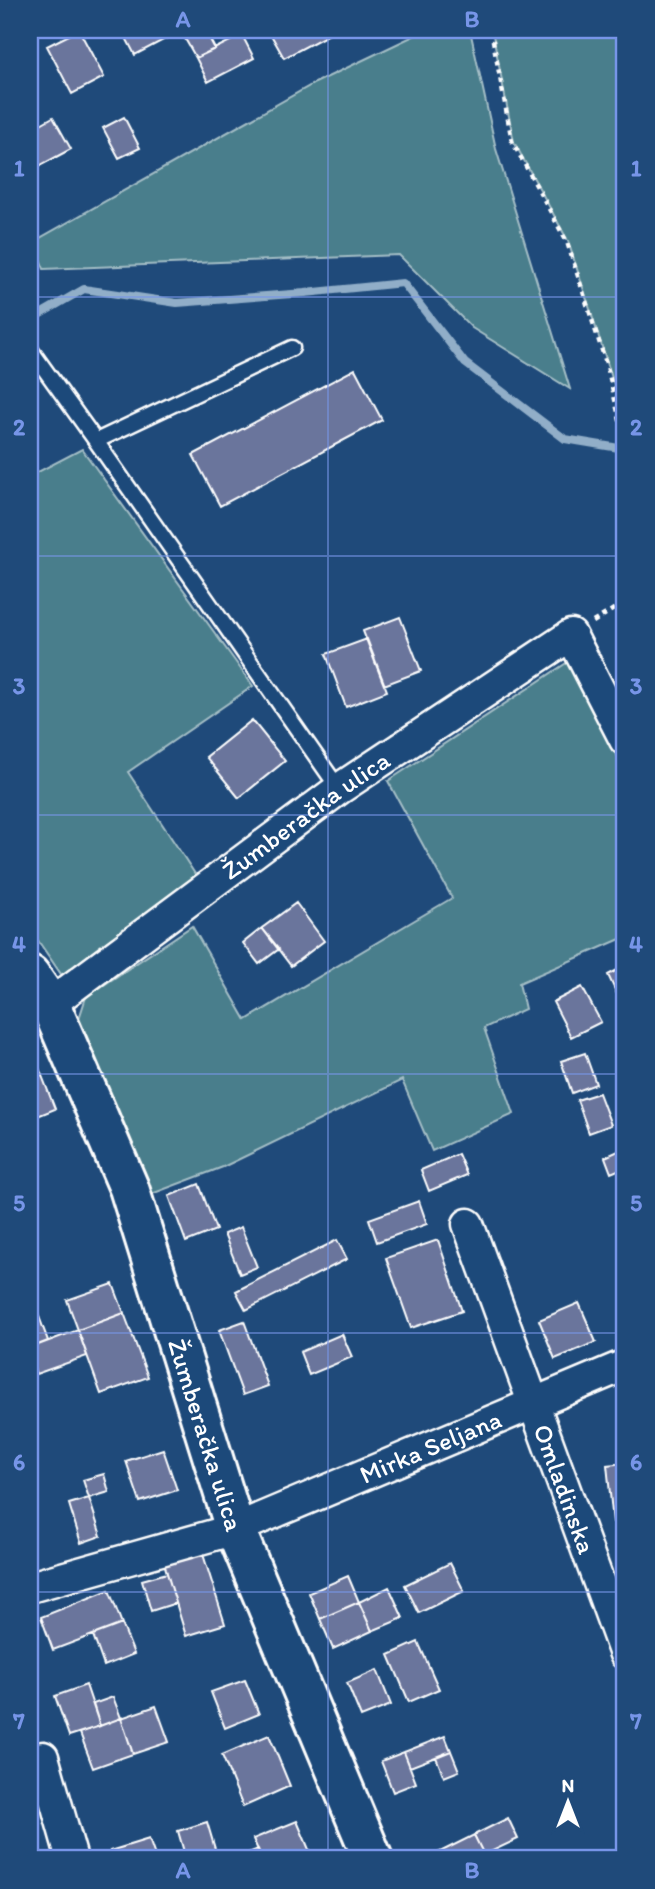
<svg xmlns="http://www.w3.org/2000/svg" width="655" height="1889" font-family="Itim,sans-serif">
<style>
.green{fill:#4a7e8c;stroke:#a4bec6;stroke-width:2}
.lines{fill:none;stroke-linecap:round;stroke-linejoin:round}
.stream{stroke:#91aec8;stroke-width:8}
.building{fill:#6b749c;stroke:#fff;stroke-width:2}
.lane-casing{stroke:#fff;stroke-width:19}
.street-casing{stroke:#fff;stroke-width:35}
.secondary-casing{stroke:#fff;stroke-width:44}
.path{stroke:#fff;stroke-width:4.5;stroke-dasharray:5 5;stroke-linecap:butt}
.lane{stroke:#1f4a7a;stroke-width:14}
.street{stroke:#1f4a7a;stroke-width:30}
.secondary{stroke:#1f4a7a;stroke-width:38}
.grid{fill:none;stroke:#7795e8;stroke-width:2;stroke-opacity:0.55}
.labels{text-anchor:middle;dominant-baseline:central;stroke-width:5;stroke-linejoin:round;paint-order:stroke}
.street-label{font-size:26px;fill:#fff;stroke:#1f4a7a}
.neatline{fill:none;stroke:#7795e8;stroke-width:2.5}
.grid-label{font-size:23px;text-anchor:middle;font-weight:bold;fill:#7795e8}
</style>
<rect width="100%" height="100%" fill="#1f4a7a"/>
<filter id="ink" filterUnits="userSpaceOnUse"><feTurbulence type="fractalNoise" baseFrequency=".0143" numOctaves="2"/><feDisplacementMap in="SourceGraphic" scale="14" xChannelSelector="R" yChannelSelector="G"/><feConvolveMatrix kernelMatrix="1 2 1 2 8 2 1 2 1" color-interpolation-filters="sRGB"/></filter>
<g filter="url(#ink)">
<path class="green" d="M426,30h44l26,119 74,240 -98,-61 -73,-73 -355,14 -11,-27 282,-159z
M492,30h133v381l-2,1 -55,-171 -54,-99z
M82,449l171,237 -125,86 69,105 -134,100 -33,-48v-453z
M568,662l50,95 7,27v153l-106,46 6,26 -41,19 30,86 -82,37 -30,-71 -179,87 -74,28 -72,-170 9,-28 106,-71 54,94 206,-122 -64,-117z"/>
<g class="lines">
<path class="stream" d="M30,320l54,-31 93,14 128,-10 98,-10 62,80 100,76 60,10"/>
</g>
<path class="building" d="M79,30l25,47 -32,17 -25,-48z
M122,30h46l3,6 -36,19z
M198,30h7l10,19 -19,9 -12,-21z
M275,30h62l-53,28 -14,-25z
M242,35l12,23 -46,24 -12,-24z
M53,117l18,32 -41,22v-41z
M124,117l16,31 -21,10 -16,-30z
M355,369l27,51 -162,86 -27,-51z
M400,617l21,54 -37,14 -21,-54z
M367,639l20,52 -41,16 -20,-53z
M252,720l33,41 -46,37 -33,-41z
M296,903l28,38 -33,25 -29,-38z
M262,928l17,21 -20,15 -16,-21z
M625,966v40l-2,1 -15,-32z
M582,987l19,35 -30,15 -18,-35z
M625,1031v22l-8,-19z
M30,1045l25,64 -25,10z
M585,1053l11,31 -24,9 -11,-32z
M599,1093l12,32 -22,8 -12,-33z
M625,1148v19l-14,6 -6,-16z
M458,1154l9,21 -38,16 -8,-21z
M199,1184l17,46 -30,12 -17,-46z
M419,1201l8,23 -50,18 -8,-23z
M241,1227l16,40 -17,7 -16,-40z
M337,1240l10,19 -101,51 -10,-19z
M438,1240l24,71 -51,17 -25,-70z
M113,1284l11,29 -46,17 -11,-30z
M579,1303l17,39 -41,17 -16,-39z
M37,1311l11,30 -18,7v-35z
M124,1313l24,64 -47,17 -23,-64z
M244,1321l24,65 -25,9 -24,-65z
M78,1330l9,26 -51,18 -6,-16v-10z
M342,1334l10,23 -43,18 -9,-23z
M163,1449l14,41 -37,12 -14,-41z
M625,1463v58l-12,1 -6,-57z
M104,1474l5,18 -20,6 -6,-18z
M89,1498l12,38 -20,7 -12,-39z
M202,1551l23,73 -39,12 -22,-73z
M450,1563l14,28 -45,22 -14,-28z
M167,1573l9,30 -25,8 -9,-31z
M348,1576l11,26 -39,17 -11,-26z
M389,1587l14,31 -31,13 -13,-29z
M109,1590l13,34 -69,26 -12,-33z
M359,1602l13,29 -39,18 -13,-30z
M122,1624l12,30 -30,12 -11,-31z
M418,1642l21,47 -30,13 -20,-47z
M377,1670l14,35 -30,12 -14,-34z
M245,1680l14,34 -34,14 -14,-36z
M86,1685l14,41 -31,10 -14,-40z
M113,1697l8,21 -21,8 -7,-22z
M156,1706l13,36 -36,12 -12,-36z
M121,1718l12,36 -40,14 -13,-35z
M269,1735l21,51 -47,21 -21,-52z
M445,1736l6,15 -41,16 -6,-15z
M451,1751l8,20 -15,6 -8,-20z
M404,1752l12,31 -23,9 -12,-31z
M508,1818l10,21 -34,16 -10,-20z
M297,1821l16,38h-51l-9,-20z
M207,1822l11,37h-32l-8,-28z
M474,1835l12,24h-47l-3,-5z
M149,1839l7,20h-43l-3,-8z
M258,1849l4,10h-28z"/>
<g class="lines">
<g class="lane-casing">
<path id="lane" d="M292,348l-196,93 243,348
M30,349l66,92"/>
</g>
<g class="street-casing">
<g id="street">
<path id="s1" d="M50,1004l289,-215 232,-154 54,105"/>
<path id="s2" d="M468,1224l157,430"/>
<path id="s3" d="M30,1587l205,-58 390,-164"/>
<path d="M43,1757l29,102"/>
</g>
</g>
<g class="secondary-casing">
<g id="secondary">
<path id="s4" d="M30,975l20,29 79,184 106,341 138,330"/>
</g>
</g>
<path class="path" d="M491,30l21,111 55,101 40,124 15,63 3,35
M593,622l32,-20"/>
<use href="#lane" class="lane"/>
<use href="#street" class="street"/>
<use href="#secondary" class="secondary"/>
</g>
</g>
<path class="grid" d="M328,30v1829M30,297h595M30,556h595M30,815h595M30,1074h595M30,1333h595M30,1592h595"/>
<g class="labels">
<g class="street-label">
<text stroke="none"><textPath href="#s1" startOffset="318">Žumberačka ulica</textPath></text>
<text stroke="none"><textPath href="#s4" startOffset="494">Žumberačka ulica</textPath></text>
<text stroke="none"><textPath href="#s3" startOffset="425">Mirka Seljana</textPath></text>
<text stroke="none"><textPath href="#s2" startOffset="282">Omladinska</textPath></text>
</g>
</g>
<rect width="655" height="1889" fill="none" stroke="#1f4a7a" stroke-width="77"/>
<g transform="translate(568 1802)" stroke="#1f4a7a" stroke-width="5" paint-order="stroke">
<path d="M0-5L12 26L0 18L-12 26Z" fill="#ffffff"/>
<text y="-10" font-size="19" font-weight="bold" text-anchor="middle" fill="#ffffff">N</text>
</g>
<rect x="38" y="38" width="578" height="1812" class="neatline"/>
<g class="grid-label">
<text x="183" y="27">A</text>
<text x="472" y="27">B</text>
<text x="19" y="176">1</text>
<text x="636" y="176">1</text>
<text x="19" y="435">2</text>
<text x="636" y="435">2</text>
<text x="19" y="694">3</text>
<text x="636" y="694">3</text>
<text x="19" y="952">4</text>
<text x="636" y="952">4</text>
<text x="19" y="1211">5</text>
<text x="636" y="1211">5</text>
<text x="19" y="1470">6</text>
<text x="636" y="1470">6</text>
<text x="19" y="1729">7</text>
<text x="636" y="1729">7</text>
<text x="183" y="1878">A</text>
<text x="472" y="1878">B</text>
</g>
</svg>
